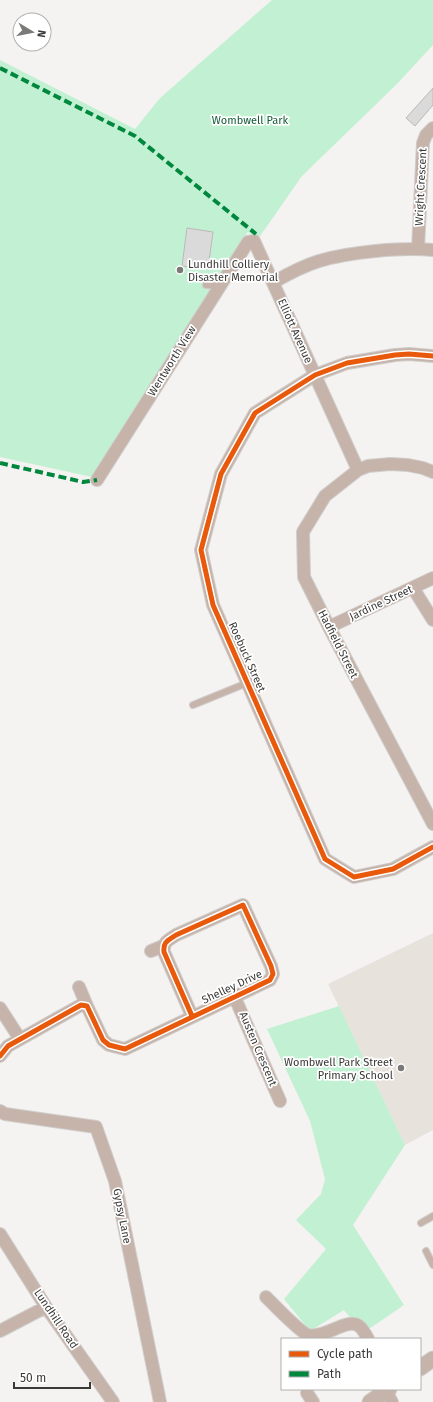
<svg xmlns="http://www.w3.org/2000/svg" width="433" height="1402" font-family="'Fira Sans',sans-serif">
<style>
.built{fill:#e8e2dd}
.green{fill:#c2f0d2}
.building{fill:#dbdada;stroke:#bab9b8}
.lines{fill:none;stroke-linecap:round;stroke-linejoin:round}
.service-casing{stroke:#cfcecd;stroke-width:8}
.minor-casing{stroke:#cfcecd;stroke-width:14}
.tertiary-casing{stroke:#cfcecd;stroke-width:17}
.service{stroke:#c6b4aa;stroke-width:6}
.minor{stroke:#c6b4aa;stroke-width:12}
.tertiary{stroke:#c6b4aa;stroke-width:15}
.quiet{stroke:#00873e;stroke-width:4;stroke-dasharray:8 4;stroke-linecap:butt}
.cycleway-casing{stroke:#fff;stroke-width:8}
.cycleway{stroke:#e8590c;stroke-width:5}
.poi-dot{fill:#7b7a79;stroke:#fff;stroke-width:1.5}
.labels{text-anchor:middle;dominant-baseline:central;stroke-width:3.5;stroke-linejoin:round;paint-order:stroke}
.park-label{font-size:11px;fill:#135c37;stroke:#fff}
.street-label{font-size:11px;fill:#3a3938;stroke:#fff}
.poi-label{font-size:11px;fill:#3a3938;stroke:#fff;text-anchor:start}
</style>
<rect width="100%" height="100%" fill="#f5f3f1"/>
<path class="built" d="M433,933v197l-28,15 -77,-161z"/>
<path class="green" d="M272,0h161v45l-36,39 -95,92 -44,63 -10,-7 -156,245 -92,-20v-397l135,69 25,-31z
M339,1006l66,139 -52,80 51,80 -41,28 -19,-23 -34,21 -26,-32 42,-50 -30,-29 25,-26 4,-15 -15,-58 -43,-92z"/>
<path class="building" d="M433,88v17l-18,21 -9,-8z
M187,228l26,4 -5,37 -26,-3z"/>
<g class="lines">
<g class="service-casing">
<path id="service" d="M206,285l14,1
M193,705l54,-22
M421,1223l12,-7
M426,1251l7,14"/>
</g>
<g class="minor-casing">
<path id="minor" d="M418,249l5,-106 3,-8 7,-7
M274,282c14,-8 29,-16 45,-21 30,-9 83,-14 114,-11
M433,356l-24,-2 -14,1 -48,8 -32,12 -60,38 -34,61 -20,76 12,55 112,254 29,18 39,-8 40,-22
M433,472l-10,-4 -15,-3 -18,-1 -22,2 -10,4 -33,26 -22,36 1,45 25,50 104,197
M97,480l151,-238 6,-1 104,229
M413,588l20,32
M329,627l104,-49
M151,951l12,-5
M79,987l8,19
M235,998l45,103
M0,1008l20,31
M0,1056l8,-10 73,-41 6,1 16,34 6,5 16,4 145,-69 3,-6 -2,-8 -28,-61 -67,30c-9,6 -13,7 -12,17l28,64
M0,1111l5,3 91,13 19,54 45,221
M0,1234l46,73 67,95
M266,1297c8,8 34,35 42,38 18,4 38,-18 51,-9 4,3 7,9 9,13
M0,1331l46,-24
M386,1391l6,11
M307,1393l6,9"/>
</g>
<g class="tertiary-casing">
<path id="tertiary" d="M420,1368l13,-9
M370,1402l19,-13"/>
</g>
<use href="#service" class="service"/>
<use href="#minor" class="minor"/>
<use href="#tertiary" class="tertiary"/>
<path class="quiet" d="M0,68l135,68 121,98
M0,463l83,19 14,-2"/>
<g class="cycleway-casing">
<path id="cycleway" d="M433,356l-24,-2 -14,1 -48,8 -32,12 -60,38 -34,61 -20,76 12,55 112,254 29,18 39,-8 40,-22
M0,1056l8,-10 73,-41 6,1 16,34 6,5 16,4 145,-69 3,-6 -2,-8 -28,-61 -67,30c-9,6 -13,7 -12,17l28,64"/>
</g>
<use href="#cycleway" class="cycleway"/>
</g>
<g class="poi-dot">
<circle cx="180" cy="270" r="4"/>
<circle cx="401" cy="1068" r="4"/>
</g>
<g class="labels">
<g class="park-label">
<text x="250" y="120">Wombwell Park</text>
</g>
<g class="street-label">
<text transform="translate(421 187) rotate(-87)">Wright Crescent</text>
<text transform="translate(295 331) rotate(66)">Elliott Avenue</text>
<text transform="translate(172 361) rotate(-58)">Wentworth View</text>
<text transform="translate(381 603) rotate(-25)">Jardine Street</text>
<text transform="translate(338 644) rotate(63)">Hadfield Street</text>
<text transform="translate(247 657) rotate(66)">Roebuck Street</text>
<text transform="translate(232 987) rotate(-25)">Shelley Drive</text>
<text transform="translate(258 1049) rotate(67)">Austen Crescent</text>
<text transform="translate(122 1216) rotate(79)">Gypsy Lane</text>
<text transform="translate(56 1319) rotate(56)">Lundhill Road</text>
</g>
<g class="poi-label">
<text x="188" y="264">Lundhill Colliery<tspan x="188" dy="13">Disaster Memorial</tspan></text>
<text x="393" y="1062" text-anchor="end">Wombwell Park Street<tspan x="393" dy="13">Primary School</tspan></text>
</g>
</g>
<rect x="281" y="1338" width="140" height="52" fill="#ffffff" stroke="#b0b0af"/>
<rect x="289" y="1351" width="20" height="6" fill="#e8590c" stroke="#b0b0af"/>
<text x="317" y="1358" font-size="12" fill="#3a3938">Cycle path</text>
<rect x="289" y="1371" width="20" height="6" fill="#00873e" stroke="#b0b0af"/>
<text x="317" y="1378" font-size="12" fill="#3a3938">Path</text>
<g transform="translate(32 32) rotate(100)"><circle r="19" fill="#ffffff" stroke="#b0b0af"/>
<path d="M0-3L7 15L0 10L-7 15Z" fill="#7b7a79"/>
<text y="-6" font-size="11" font-weight="bold" text-anchor="middle" fill="#3a3938">N</text>
</g>
<path d="M14 1382v6h76v-6" fill="none" stroke="#3a3938" stroke-width="2"/>
<text x="20" y="1382" font-size="12" fill="#3a3938" stroke="#ffffff" stroke-width="3" paint-order="stroke">50 m</text>
</svg>
